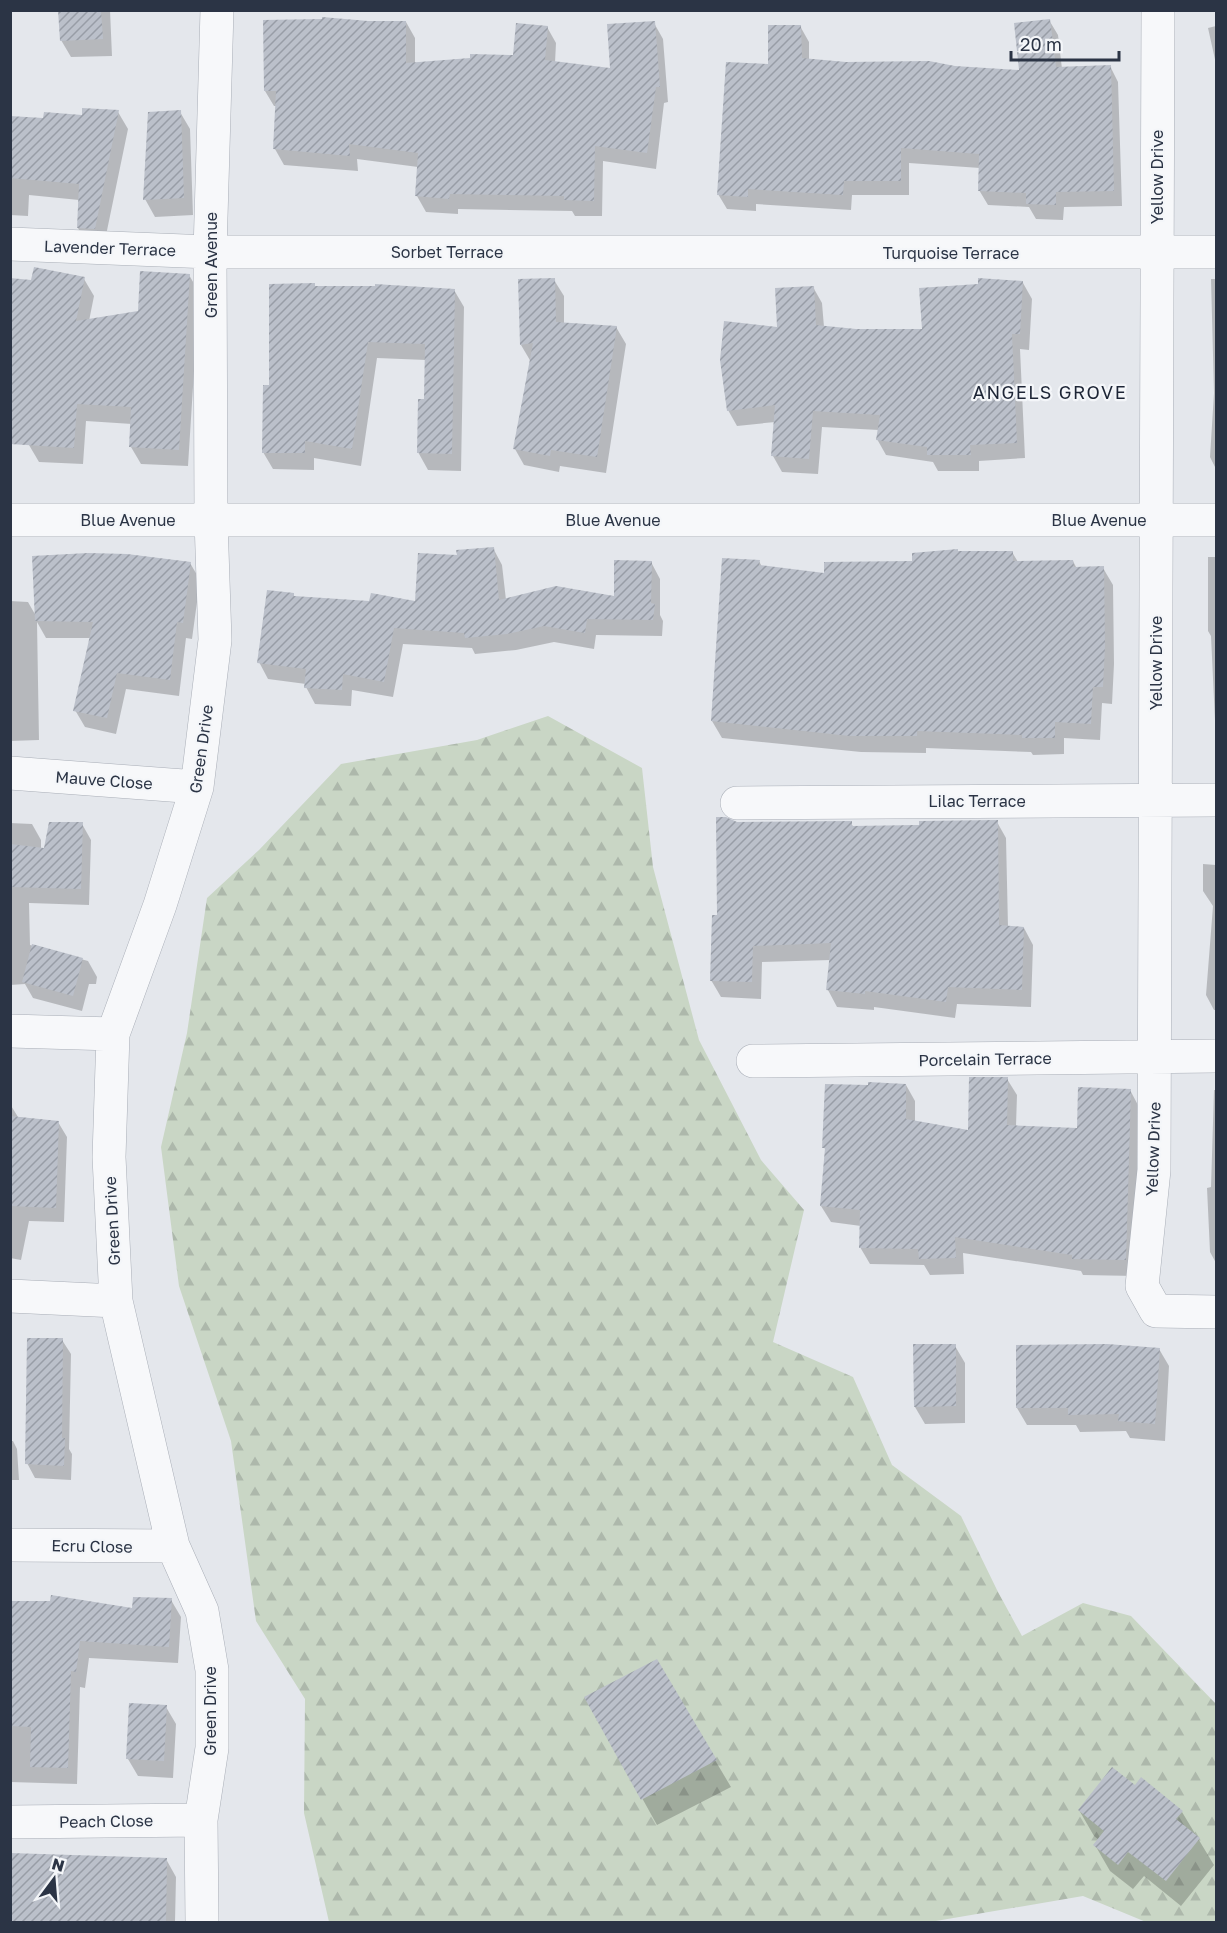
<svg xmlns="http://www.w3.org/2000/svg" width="1227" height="1933" font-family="'Golos Text',sans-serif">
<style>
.forest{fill:url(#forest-firs)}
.shadow{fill:#0003}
.building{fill:url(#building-hatch)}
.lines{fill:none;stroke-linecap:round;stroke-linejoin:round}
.minor-casing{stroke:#a9aeb7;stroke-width:34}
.minor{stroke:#f7f8fa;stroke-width:33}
.labels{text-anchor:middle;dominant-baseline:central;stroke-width:4.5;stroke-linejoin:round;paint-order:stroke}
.street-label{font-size:16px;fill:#2b3445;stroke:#f4f6f9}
.neighbourhood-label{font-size:18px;letter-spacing:1.5px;fill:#1d2536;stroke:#f4f6f9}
</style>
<defs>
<pattern id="forest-firs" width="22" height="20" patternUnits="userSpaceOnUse" patternTransform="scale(1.5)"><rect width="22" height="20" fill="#c9d6c5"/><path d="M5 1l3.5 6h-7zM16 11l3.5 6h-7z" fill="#adb8ab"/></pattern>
<pattern id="building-hatch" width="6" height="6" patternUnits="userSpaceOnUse" patternTransform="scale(1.5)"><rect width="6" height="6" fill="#bbc0ca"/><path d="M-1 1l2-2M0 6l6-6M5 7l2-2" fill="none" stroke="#989da6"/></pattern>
</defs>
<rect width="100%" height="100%" fill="#e4e7ec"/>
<path class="forest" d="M548,716l94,52 11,99 46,173 62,120 43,50 -31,132 80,35 39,88 69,51 36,74 25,46 61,-33 48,13 85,88v218h-70l-63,-26 -153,26h-601l-25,-109 1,-114 -49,-78 -25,-180 -52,-155 -18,-139 26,-114 20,-135 52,-48 82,-86 136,-24z"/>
<path class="shadow" d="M60,10h50l2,46 -41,1 -10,-17z
M1049,20l9,15 4,34 48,-3 8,16 4,124 -58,1 -1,13 -27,-1 -7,-12 -41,-2 -9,-15 1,-22 -71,-5v32h-57l-1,15 -95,-6v7l-29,-2 -9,-15 52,-128 30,-40 9,16v18l37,4 109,3 66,5z
M368,22h38l9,16v26l99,-8 33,-29 9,16 -1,20 57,7 42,-47 9,16 5,63 -4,1 -8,66 -53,-8 -1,55h-27l-3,-5 -114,-2v5l-32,-2 -9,-16 1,-29 -61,-8 1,12 -74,-6 -9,-16 2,-43h-3l-9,-15z
M1216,26v38l-8,-36z
M118,112l10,17 -24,116h-16l-10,-17 1,-28 -50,-5 -1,21 -18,-1v-98l35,2z
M180,112l10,17 3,86 -38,2 -10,-18z
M189,275l10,17 -11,174 -47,-2 -10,-17 1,-23 -46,-3 -3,43 -44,-2 -10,-17 3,-164 52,-2 10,17 -5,25 50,-9z
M1211,279h5v190l-6,-12 4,-64z
M554,280l10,16v28l52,3 10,17 -20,129 -46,-7 -1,6 -35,-7 -9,-16 16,-87 -10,-17z
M1023,283l9,16 -3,51 -9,-1 5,109 -46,3v10h-41l-5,-9 -47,-7 -9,-16 2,-9 -57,-3 -4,47 -36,-2 -9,-16 2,-34 -38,4 -9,-16 51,-81 34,-42 9,16 2,24 32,4 67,-1z
M316,287l138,3 10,17 -3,164 -33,-1 -10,-18 7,-52 1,-40 -49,-2 -16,108 -47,-8v12l-41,-1 -10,-17 7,-66z
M493,548l9,17 4,35 109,-2 36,-36 9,17v36l3,6 -1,15 -66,-1 -2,14 -40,-7 -38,8 -41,4 -3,-6 -69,-4 -10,53 -41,-7 -1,16 -36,-2 -9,-17v-3l-38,-5 -9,-17 34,-67 2,3 76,5h45l43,-46z
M1012,552l6,10 55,-1 4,8 26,-1 10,17 1,79 -2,40 -10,-1 -2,37 -36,-2v16l-31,1 -2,-3 -105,-4v5l-65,-1 -139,-14 -10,-17 47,-160 3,6 64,8 88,-12 44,-10z
M1208,557h8v185l-5,-106 -3,-5z
M190,563l10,17 -8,59 -6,-1 -7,58 -53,-7 -10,45 -31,-7 -10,-17 16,-72h-45l-9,-16 2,118 -29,1v-140l18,1 8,14z
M997,822l9,16 2,89 16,1 9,17 -2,62 -74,-3 -2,14 -81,-11v3l-37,-3 -9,-17 3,-30 -69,2 -1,37 -40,-2 -10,-17 8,-63 18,-94h114l3,5z
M10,823l22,1 9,16v9h4l37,-25 9,16 -2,65 -60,-2 1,42 58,16 9,16 -1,7h-7l-7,27 -49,-13 -8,-14 -15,1z
M1203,864l13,1v145h-2l-8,-15 7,-89 -10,-15z
M1007,1079l10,16 -1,31 62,3 52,-39 9,17 -4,169 -52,-1 -2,-4 -118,-18 1,21 -34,1 -6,-10 -54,-1 -10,-17 1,-21 -30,-4 -10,-16 5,-55 -2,-4 82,-62 9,16v21l55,10z
M1214,1090h2v173l-6,-11 -3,-64 4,-1z
M10,1104l8,13 40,5 9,15 -3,85 -35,-1 -8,39 -11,-2z
M62,1340l9,14 -2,95 3,5 -1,26 -36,-2 -8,-15z
M955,1346l10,17v60l-40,1 -10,-17z
M1159,1349l10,17 -4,75 -35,-3 -4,-7 -46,1 -4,-7h-49l-10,-17z
M10,1441h3l4,8 2,31h-9z
M171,1600l10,17 -3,46 -89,-5 -4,30 -5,-1 -3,97 -67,-2v-179l124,7z
M656,1661l75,126 -74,38 -71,-128z
M166,1707l10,17 -3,54 -35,-2 -10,-17z
M1135,1787l47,25 32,53 -33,41 -37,-30 -11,13 -23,-18 -15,-26 4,-5 -5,-4 -15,-26z
M166,1859l10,18 -1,45h-165z"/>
<path class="building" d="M58,10h43l2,29 -43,2z
M322,17l46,4h38v42l64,-5v-4l43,1 3,-32 32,3 -3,34 65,8 -3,-44 48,-3 5,66h-4l-9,66 -52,-7 -1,55 -30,-1v-4l-114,-2 -1,5 -34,-3 3,-43 -69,-9 1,12 -77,-7 3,-58h-12l-1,-71 59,-1z
M1050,19l6,48 55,-2 3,126 -58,1v13l-30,-1v-11l-48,-2 1,-37 -78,-6v33h-57l-1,14 -95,-6v8l-31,-2 9,-133 42,2v-39h33l1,33 44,4 83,-1 26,5 64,4 -5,-47z
M82,108l37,2 -24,119 -18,-1 2,-44 -69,-6v-62l33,2 1,-6 38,3z
M181,110l3,88 -41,2 5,-88z
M34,267l51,10 -9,44 62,-10 2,-40 50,3 -11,176 -50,-3 2,-40 -54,-3 -3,44 -64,-4v-166l21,2z
M555,278l1,44 61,4 -20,131 -46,-7 -1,6 -37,-7 20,-106 -13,2 -2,-66z
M978,278l45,3 -3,53h-8l5,109 -47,2 1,10h-44v-8l-51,-7 4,-25 -67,-4 -4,48 -38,-3 4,-51 -48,6 -7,-51 4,-39 53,6 -2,-39 39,-2 2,39 40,4h66l-3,-41 59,-4z
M315,283v3h60v-2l80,5 -3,165 -35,-1 1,-54h6l1,-55 -57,-2 -16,107 -47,-8v12h-43l1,-68h6v-101z
M494,547l5,53 57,-14 58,10v-36l38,1 -1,42 4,1 -2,16 -66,-1 -2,14 -41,-7 -37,8 -42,4 -1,-5 -70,-5 -10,54 -41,-8 -1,16 -38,-2 2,-19 -49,-6 10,-73 27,3v3l75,5 2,-8 44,8 3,-48 39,2 -1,-5z
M958,549v2h55v10l60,-1 1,7 30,-1 1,80 -2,41h-10l-2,37 -36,-2v16h-33v-3l-105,-4v5h-67l-139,-15 11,-163 38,2 -1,5 65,8v-11l88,-1v-8z
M88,553l39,1 64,8 -8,61 -6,-1 -7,58 -53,-7 -10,45 -34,-7 20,-89 -58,-1 -3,-65z
M716,817h10l11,5 115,-1v5l67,-1v-4l79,-1 1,105 25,2 -2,63 -74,-3 -2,15 -81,-11v3l-39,-4 5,-47 -78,3 -1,36 -42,-1 2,-66h5z
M49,822h34l-2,67 -71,-2v-43l34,4z
M32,944l51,14 -10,38 -51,-14z
M969,1077h39l-1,48 70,3 1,-41 53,2 -5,171 -54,-1v-4l-117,-18 1,21 -37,1 -1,-10 -59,-1 1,-38 -40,-4 5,-58h-3l3,-64 43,1v-3l38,2v35l62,11z
M10,1116l49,5 -3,87 -46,-2z
M27,1338h36l-1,100h3l-1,28 -39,-2z
M913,1344h43v62l-42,1z
M1107,1344l53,4 -5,76 -37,-3 1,-7 -51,1v-7h-52v-63z
M51,1595l81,13 1,-11 39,1 -3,49 -89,-6 -4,31 -5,-1 -3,97 -38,-1 1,-40 -21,-1v-125h40z
M657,1659l60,101 -76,40 -57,-103z
M129,1703l38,2 -3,56 -38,-2z
M1112,1767l23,18 6,-8 42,34 -7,8 24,19 -34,43 -38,-29 -10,13 -25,-20 11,-14 -26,-21z
M10,1853l157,5 -1,65h-156z"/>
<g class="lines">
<g class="minor-casing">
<path id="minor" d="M1158,10l-4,1160 -12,116 14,25 60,1
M10,244l200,8h1006
M10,520h1206
M10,773l187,14
M737,803l479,-3
M10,1031l103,3
M753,1061l463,-5
M10,1296l106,5
M10,1545l163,1
M10,1822l191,-2
M202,1922l-1,-102 11,-72v-78l-10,-59 -29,-65 -57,-245 -7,-144 4,-123 47,-129 37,-118 18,-147 -4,-120 -1,-268 7,-242"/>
</g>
<use href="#minor" class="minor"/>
</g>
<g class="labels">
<g class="street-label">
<text transform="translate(1157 177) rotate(-90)">Yellow Drive</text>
<text transform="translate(110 248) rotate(2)">Lavender Terrace</text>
<text x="447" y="252">Sorbet Terrace</text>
<text x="951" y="253">Turquoise Terrace</text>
<text transform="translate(211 265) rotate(-90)">Green Avenue</text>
<text x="128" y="520">Blue Avenue</text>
<text x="613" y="520">Blue Avenue</text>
<text x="1099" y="520">Blue Avenue</text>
<text transform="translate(1156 663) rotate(-90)">Yellow Drive</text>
<text transform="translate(201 749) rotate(-82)">Green Drive</text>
<text transform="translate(104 780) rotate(4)">Mauve Close</text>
<text x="977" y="801">Lilac Terrace</text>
<text transform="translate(985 1059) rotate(-1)">Porcelain Terrace</text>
<text transform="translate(1153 1149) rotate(-88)">Yellow Drive</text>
<text transform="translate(112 1221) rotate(-93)">Green Drive</text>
<text transform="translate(92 1546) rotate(1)">Ecru Close</text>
<text transform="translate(210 1711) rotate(-90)">Green Drive</text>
<text transform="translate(106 1821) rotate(-1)">Peach Close</text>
</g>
<g class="neighbourhood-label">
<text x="1050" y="392">ANGELS GROVE</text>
</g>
</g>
<rect width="1227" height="1933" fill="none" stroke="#2b3445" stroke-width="24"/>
<g transform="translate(54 1879) rotate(16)" stroke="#f4f6f9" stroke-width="4.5" paint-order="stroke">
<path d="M0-4.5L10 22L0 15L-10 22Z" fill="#2b3445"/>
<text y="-9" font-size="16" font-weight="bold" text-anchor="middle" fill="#2b3445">N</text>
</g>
<path d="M1011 51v9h108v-9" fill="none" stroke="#2b3445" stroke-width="3"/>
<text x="1020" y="51" font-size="18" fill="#2b3445" stroke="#f4f6f9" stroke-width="4.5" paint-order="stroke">20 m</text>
</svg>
